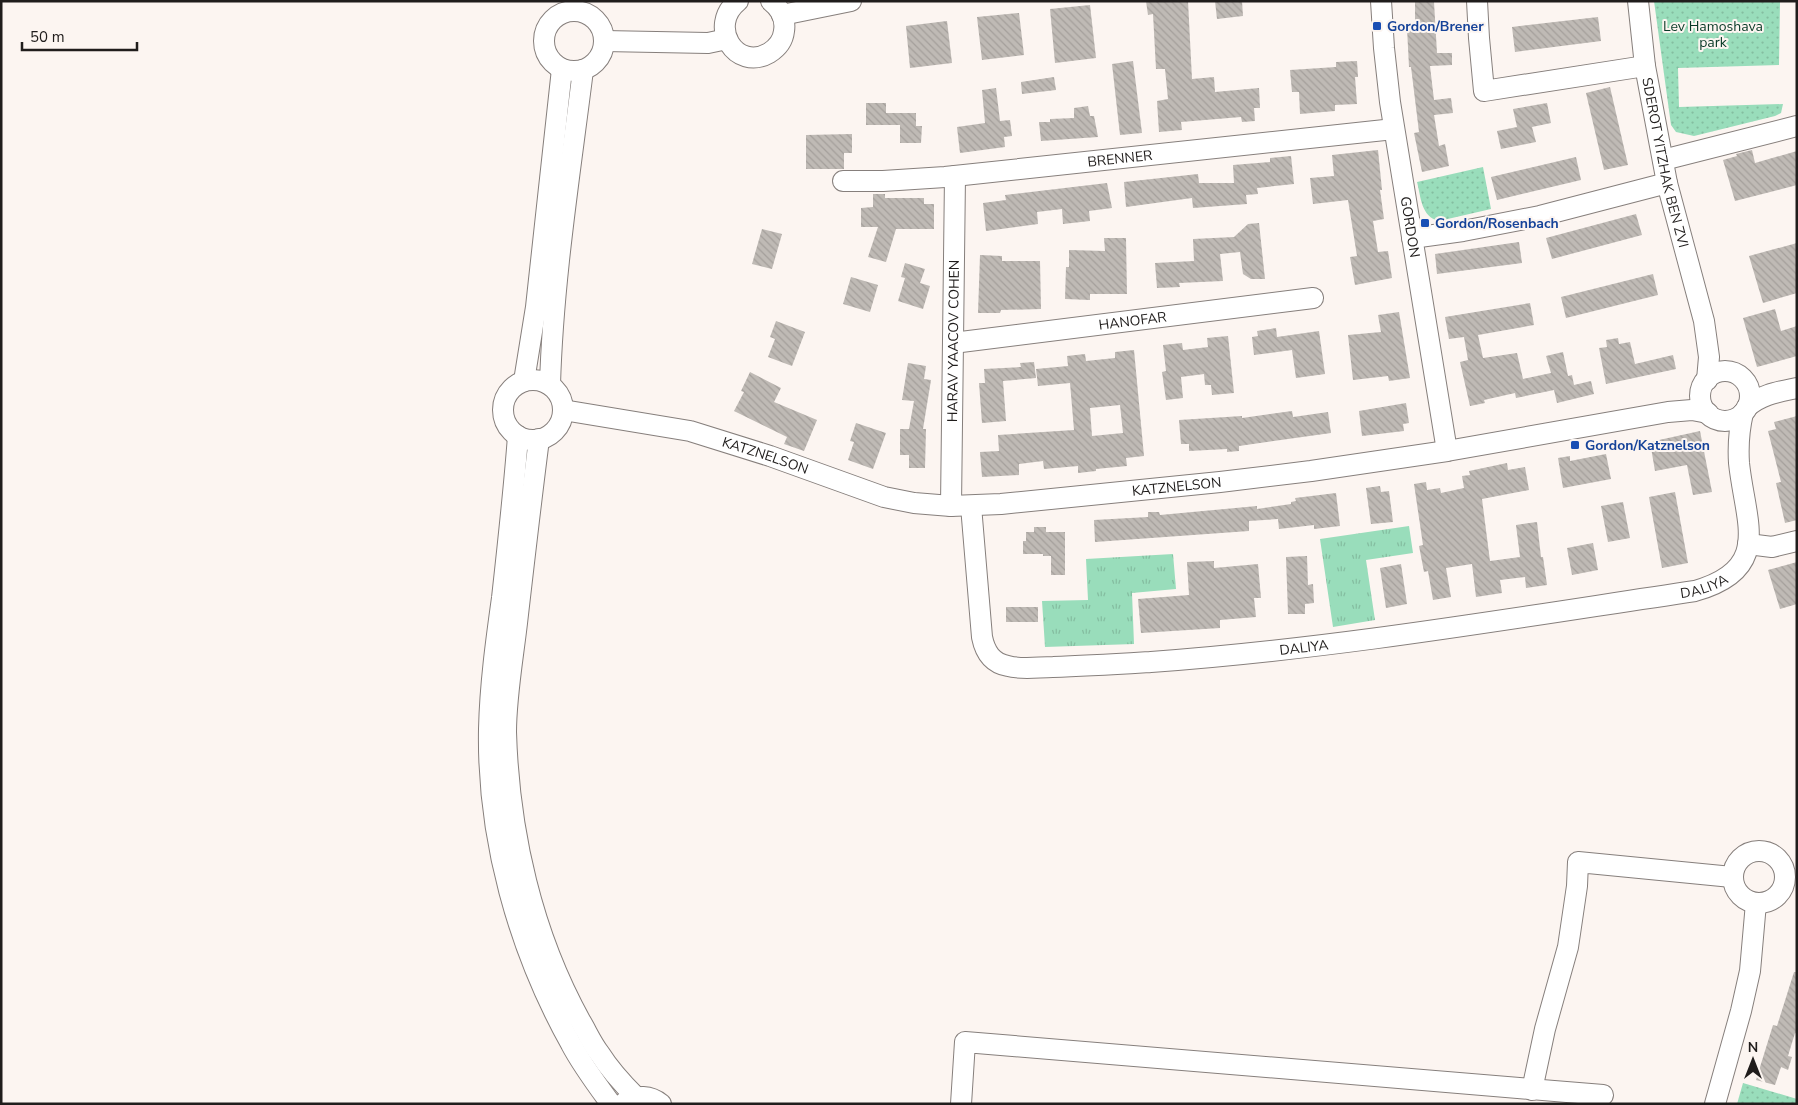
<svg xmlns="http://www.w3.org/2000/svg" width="1798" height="1105" font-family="'Nunito Sans',sans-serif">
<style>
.grass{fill:url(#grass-tufts)}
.park{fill:url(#park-dots)}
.building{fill:url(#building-back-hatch);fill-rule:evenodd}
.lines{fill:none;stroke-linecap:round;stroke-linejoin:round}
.minor-casing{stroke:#867f7c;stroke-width:22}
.minor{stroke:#fff;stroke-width:20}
.transit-dot{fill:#1a4fb4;stroke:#fcf5f1;stroke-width:2}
.labels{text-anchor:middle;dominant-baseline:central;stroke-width:4;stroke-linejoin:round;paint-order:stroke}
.transit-label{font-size:14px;font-weight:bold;fill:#164399;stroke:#fcf5f1;text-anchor:start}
.park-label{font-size:14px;fill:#083926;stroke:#fcf5f1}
.street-label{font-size:14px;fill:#201d1c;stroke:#fcf5f1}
</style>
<defs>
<pattern id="grass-tufts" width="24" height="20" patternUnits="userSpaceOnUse" patternTransform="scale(1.25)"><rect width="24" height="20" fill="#9db"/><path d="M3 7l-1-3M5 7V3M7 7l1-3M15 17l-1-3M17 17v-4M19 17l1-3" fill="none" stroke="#84bda0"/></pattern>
<pattern id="park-dots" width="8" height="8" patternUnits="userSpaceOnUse" patternTransform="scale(1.25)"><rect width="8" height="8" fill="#9db"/><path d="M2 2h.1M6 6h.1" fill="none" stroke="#84bda0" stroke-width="1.8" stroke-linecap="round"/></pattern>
<pattern id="building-back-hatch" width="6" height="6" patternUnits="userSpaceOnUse" patternTransform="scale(1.25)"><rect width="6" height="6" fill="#bfbab5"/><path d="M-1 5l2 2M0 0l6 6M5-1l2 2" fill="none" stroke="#a49f9b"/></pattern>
</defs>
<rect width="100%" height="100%" fill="#fcf5f1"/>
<path class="grass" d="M1409,526l4,27 -47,7 9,60 -42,7 -13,-88z
M1173,554l3,35 -44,4 2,51 -89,3 -3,-46 46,-1 -2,-41z"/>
<path class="park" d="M1654,1h126l-1,64 -101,3 1,39 104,-3 -2,9 -6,3 -81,20 -18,-4 -5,-7z
M1483,167l8,42 -52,12c-18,-4 -18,-24 -22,-39z
M1743,1083l54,16v5h-60z"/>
<path class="building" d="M1146,1h42l4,78 22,-2 1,15 44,-4 1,20h-6l1,13 -13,1 -1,-5 -60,5 1,8 -23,2 -2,-31 11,-2 -3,-30h-9l-3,-55 -5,1z
M1215,1h27l1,15 -26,3z
M1415,1l19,1 3,51h15v12l-22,1 4,34 17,-2 2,15 -19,2 5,31 6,-2 4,22 -27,6 -8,-39 5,-1 -8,-65h-2l-2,-39h8z
M1090,5l6,53 -41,5 -5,-54z
M1019,13l5,42 -42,5 -5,-43z
M1598,17l3,24 -86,11 -3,-25z
M947,21l5,42 -42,5 -4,-42z
M1133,61l9,72 -22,2 -8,-71z
M1357,61l1,16h-3l2,27 -22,1v6l-35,3 -1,-22h-7l-2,-22 46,-3v-5z
M1054,77l2,13 -34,4 -1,-12z
M1610,87l18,78 -24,5 -18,-77z
M996,88l4,33 10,-1 2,16 -8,1 1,10 -45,6 -3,-26 28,-4 -3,-33z
M866,103h20v10h30v13h6l-1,17h-21v-18h-34z
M1547,103l4,20 -19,4 4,15 -35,7 -4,-18 20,-4 -4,-18z
M1088,106l2,10h4l4,21 -57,4 -2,-19h11v-3l24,-1v-10z
M852,134v19h-8v16h-38v-34z
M1378,150l4,40h-2l4,29 -11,2 5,31 10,-1 4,27 -37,7 -5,-28 7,-1 -9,-56 -35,4 -3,-26 24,-2 -2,-21z
M1752,150l3,13 42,-12v34l-62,16 -12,-41 14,-4 -1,-2z
M1291,156l3,28 -37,4 1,6 -12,1 1,9 -54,4 -1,-10 -66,9 -2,-25 74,-8 1,9h35l-1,-18 37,-3v-4z
M1576,157l5,23 -84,20 -6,-23z
M1107,183l5,25 -23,3 1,10 -27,3 -1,-15 -25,3 1,12 -52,7 -3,-28 23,-3 -1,-5z
M873,194h12v4h39v6h10v25h-38l-10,33 -18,-5 10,-30h-17v-19l12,-1z
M1636,214l6,21 -90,24 -6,-21z
M1259,223l6,56h-14l-8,-5 -3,-22 -20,2 3,27 -44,2 1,4 -23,1 -2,-25 39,-2 -1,-22 41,-2 14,-13z
M762,229l20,5 -10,35 -20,-5z
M1104,238h22l1,56h-37v6l-25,-1 1,-32h3v-17l36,1z
M1519,242l3,21 -85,11 -2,-20z
M1797,243v50l-34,10 -14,-47z
M980,255l22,1v5h38l1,48 -40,1 -1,3h-22z
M905,263l20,6 -5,14 10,3 -7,23 -25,-8 7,-23 -4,-1z
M1653,274l5,21 -92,23 -5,-21z
M851,277l27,8 -8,27 -27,-8z
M1530,303l4,22 -56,10 5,23 34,-5 6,26 28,-6 -5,-17 17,-4 5,24 4,-1 2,10 17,-4 3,13 -37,9 -3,-13 -38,8 -1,-5 -31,7 1,3 -15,3 -10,-44 8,-2 -4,-23 -15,2 -4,-22z
M1775,309l6,22 16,-5v30l-40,11 -14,-49z
M1399,312l11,66 -21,3 -1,-5 -35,4 -5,-45 33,-3 -3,-17z
M776,321l29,11 -13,34 -24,-9 7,-18 -5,-2z
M1276,328l1,9 42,-6 6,43 -29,4 -4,-28 -38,5 -2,-18 6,-1 -1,-5z
M1228,336l6,57 -22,2 -1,-10h-6l-1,-11 -23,3 2,21 -17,2 -4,-28 4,-1 -3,-26 19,-2 1,7 25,-3 -1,-9z
M1618,338l1,6 11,-2 5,22 38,-9 3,14 -70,15 -7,-36 8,-1 -1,-7z
M1134,350l10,106 -18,2 1,8 -31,3v2l-18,2v-7l-34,3 -1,-8 -24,3v11l-37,2 -2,-25 19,-1 -1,-16 76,-5 -4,-47 -32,3 -2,-17 32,-3 -1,-10 18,-2 1,7 29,-3v-6zM1120,405l3,28 -31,3 -2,-28z
M1034,362l2,16 -33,3 3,40 -24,2 -3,-40h6l-1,-14 37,-2 -1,-4z
M908,363l18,3 -2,13 7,1 -8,49h3l-1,39h-16v-13h-9v-26h9l5,-28 -12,-1z
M750,372l31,16 -7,14 43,18 -13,31 -20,-7 3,-7 -53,-26 10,-19 -3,-1z
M1406,403l3,20 -6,1 1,7 -42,5 -3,-25z
M1292,411l1,6 35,-5 3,21 -92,13v5l-12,1v-3l-38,2v-7h-8l-2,-24 63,-4v2z
M1797,416v104l-12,3 -9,-40 5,-1 -13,-51 8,-2 -2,-7z
M856,423l30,10 -13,36 -25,-9 6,-18 -4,-1z
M1700,431l12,61 -19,3 -6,-30 -32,6 -5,-29z
M1606,454l5,25 -48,9 -5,-30 12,-2v5z
M1507,463l1,7 17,-3 4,23 -47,9 8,62 30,-4 -4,-32 21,-3 4,35h2l4,28 -21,3 -1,-11 -25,3 2,13 -26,4 -4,-33 -26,4 5,29 -18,3 -5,-29 -4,1 -5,-26 4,-1 -9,-61 12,-2 1,8 13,-2 1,5 23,-5 -2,-12 8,-1 -1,-4z
M1380,486l1,6 8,-1 4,31 -22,2 -5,-36z
M1675,492l13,71 -26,5 -13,-71z
M1336,493l4,33 -26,3v-4l-35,4 -1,-10 -29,2v10l-154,11 -1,-22 54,-3v-5h11l1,3 97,-9v3l34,-5v-2l5,-1 -1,-3z
M1623,502l7,36 -22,4 -7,-36z
M1034,527h12v5h19v43h-14v-19h-8v-2h-20v-13h3v-9h8z
M1593,543l5,27 -26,5 -5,-27z
M1307,556l1,29 5,-1 1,19 -9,1v10h-17l-2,-57z
M1214,561v7l44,-4 3,34h-7l2,19 -36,3v8l-79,5 -3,-34 51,-4 -2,-33z
M1797,562v42l-17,5 -12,-39z
M1401,564l6,40 -21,4 -6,-40z
M1006,607h32v15h-32z
M1794,972h3v62l-2,-1 -7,23 4,1 -4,13 -7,-3 -6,18 -19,-5 17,-55 4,1z"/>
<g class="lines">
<g class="minor-casing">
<g id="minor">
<path d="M738,1c-31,25 -2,71 31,52 8,-5 14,-12 15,-22 2,-12 -4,-23 -13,-30"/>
<path id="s1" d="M1381,1l3,47 6,54 57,349"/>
<path d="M1477,1l2,37 5,53 161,-25"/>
<path id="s2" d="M1638,1l7,65 22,117 37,138 5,36 -2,23"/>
<circle cx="574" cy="41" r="30"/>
<path d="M782,15l69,-14"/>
<path d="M604,41l104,2 19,-4"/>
<path d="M1663,160l134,-34"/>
<path id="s3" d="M843,181h40l62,-4 449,-48"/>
<path d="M1412,238l51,-7 77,-15 127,-33"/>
<path id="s4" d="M953,343l360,-45"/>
<circle cx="1725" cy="396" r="25"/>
<circle cx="533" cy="410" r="30"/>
<path d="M524,381l12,-74 26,-238"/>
<path d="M550,385c3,-105 20,-211 33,-315"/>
<path d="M1747,407c15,-13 31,-15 50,-19"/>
<path id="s5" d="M563,410l127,21 80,25 114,41 30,6 37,3 50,-2 219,-22 91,-11 136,-20 221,-39 24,-2 16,3"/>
<path d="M518,436c-4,54 -10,108 -16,162 -6,43 -12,87 -13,131 -2,109 29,220 82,315 11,21 26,41 40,60"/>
<path d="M539,439c-8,62 -15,123 -22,184 -4,35 -11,74 -11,109 3,100 26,202 75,290 6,10 11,22 19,32 10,16 23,30 36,43"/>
<path id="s6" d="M951,506l4,-330"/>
<path id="s7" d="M971,506l11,131c3,15 10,26 26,29 14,4 30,1 45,1 33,-1 65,-3 98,-5 182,-13 363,-44 544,-71 78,-22 50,-69 44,-128 -1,-16 0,-33 4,-50"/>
<path d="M1748,544l24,3 25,-6"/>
<circle cx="1759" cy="877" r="26"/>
<path d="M1532,1090l13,-61 23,-82 9,-61 1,-24 154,15"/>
<path d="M625,1102c12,-7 25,-7 36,2"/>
<path d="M961,1104l4,-62 638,53"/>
<path d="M1715,1104l26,-93 9,-40 6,-68"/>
</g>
</g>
<use href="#minor" class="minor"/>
</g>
<g class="transit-dot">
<rect x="1372" y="21" width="10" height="10" rx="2.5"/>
<rect x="1420" y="218" width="10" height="10" rx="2.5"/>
<rect x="1570" y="440" width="10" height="10" rx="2.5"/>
</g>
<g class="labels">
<g class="transit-label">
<text x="1387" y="26">Gordon/Brener</text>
<text x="1435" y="223">Gordon/Rosenbach</text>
<text x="1585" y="445">Gordon/Katznelson</text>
</g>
<g class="park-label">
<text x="1713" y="26">Lev Hamoshava<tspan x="1713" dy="16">park</tspan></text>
</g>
<g class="street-label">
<text stroke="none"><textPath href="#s3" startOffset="278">BRENNER</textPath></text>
<text stroke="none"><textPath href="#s2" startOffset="164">SDEROT YITZHAK BEN ZVI</textPath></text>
<text stroke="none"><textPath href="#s1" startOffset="228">GORDON</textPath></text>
<text stroke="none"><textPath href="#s4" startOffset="181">HANOFAR</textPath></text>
<text stroke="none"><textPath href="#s6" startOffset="165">HARAV YAACOV COHEN</textPath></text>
<text stroke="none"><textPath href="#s5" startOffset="208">KATZNELSON</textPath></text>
<text stroke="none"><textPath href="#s5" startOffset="628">KATZNELSON</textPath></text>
<text stroke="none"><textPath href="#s7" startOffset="875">DALIYA</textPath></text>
<text stroke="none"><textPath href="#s7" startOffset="470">DALIYA</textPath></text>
</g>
</g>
<rect width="1798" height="1105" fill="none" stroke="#201d1c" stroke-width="5"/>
<g transform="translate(1753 1060)" stroke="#fcf5f1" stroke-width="4" paint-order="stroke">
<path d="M0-4L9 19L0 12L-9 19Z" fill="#201d1c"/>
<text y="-8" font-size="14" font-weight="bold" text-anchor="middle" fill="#201d1c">N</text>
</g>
<path d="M22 42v8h115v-8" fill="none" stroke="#201d1c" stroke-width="2.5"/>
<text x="30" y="42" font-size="15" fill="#201d1c" stroke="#fcf5f1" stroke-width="4" paint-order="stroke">50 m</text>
</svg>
